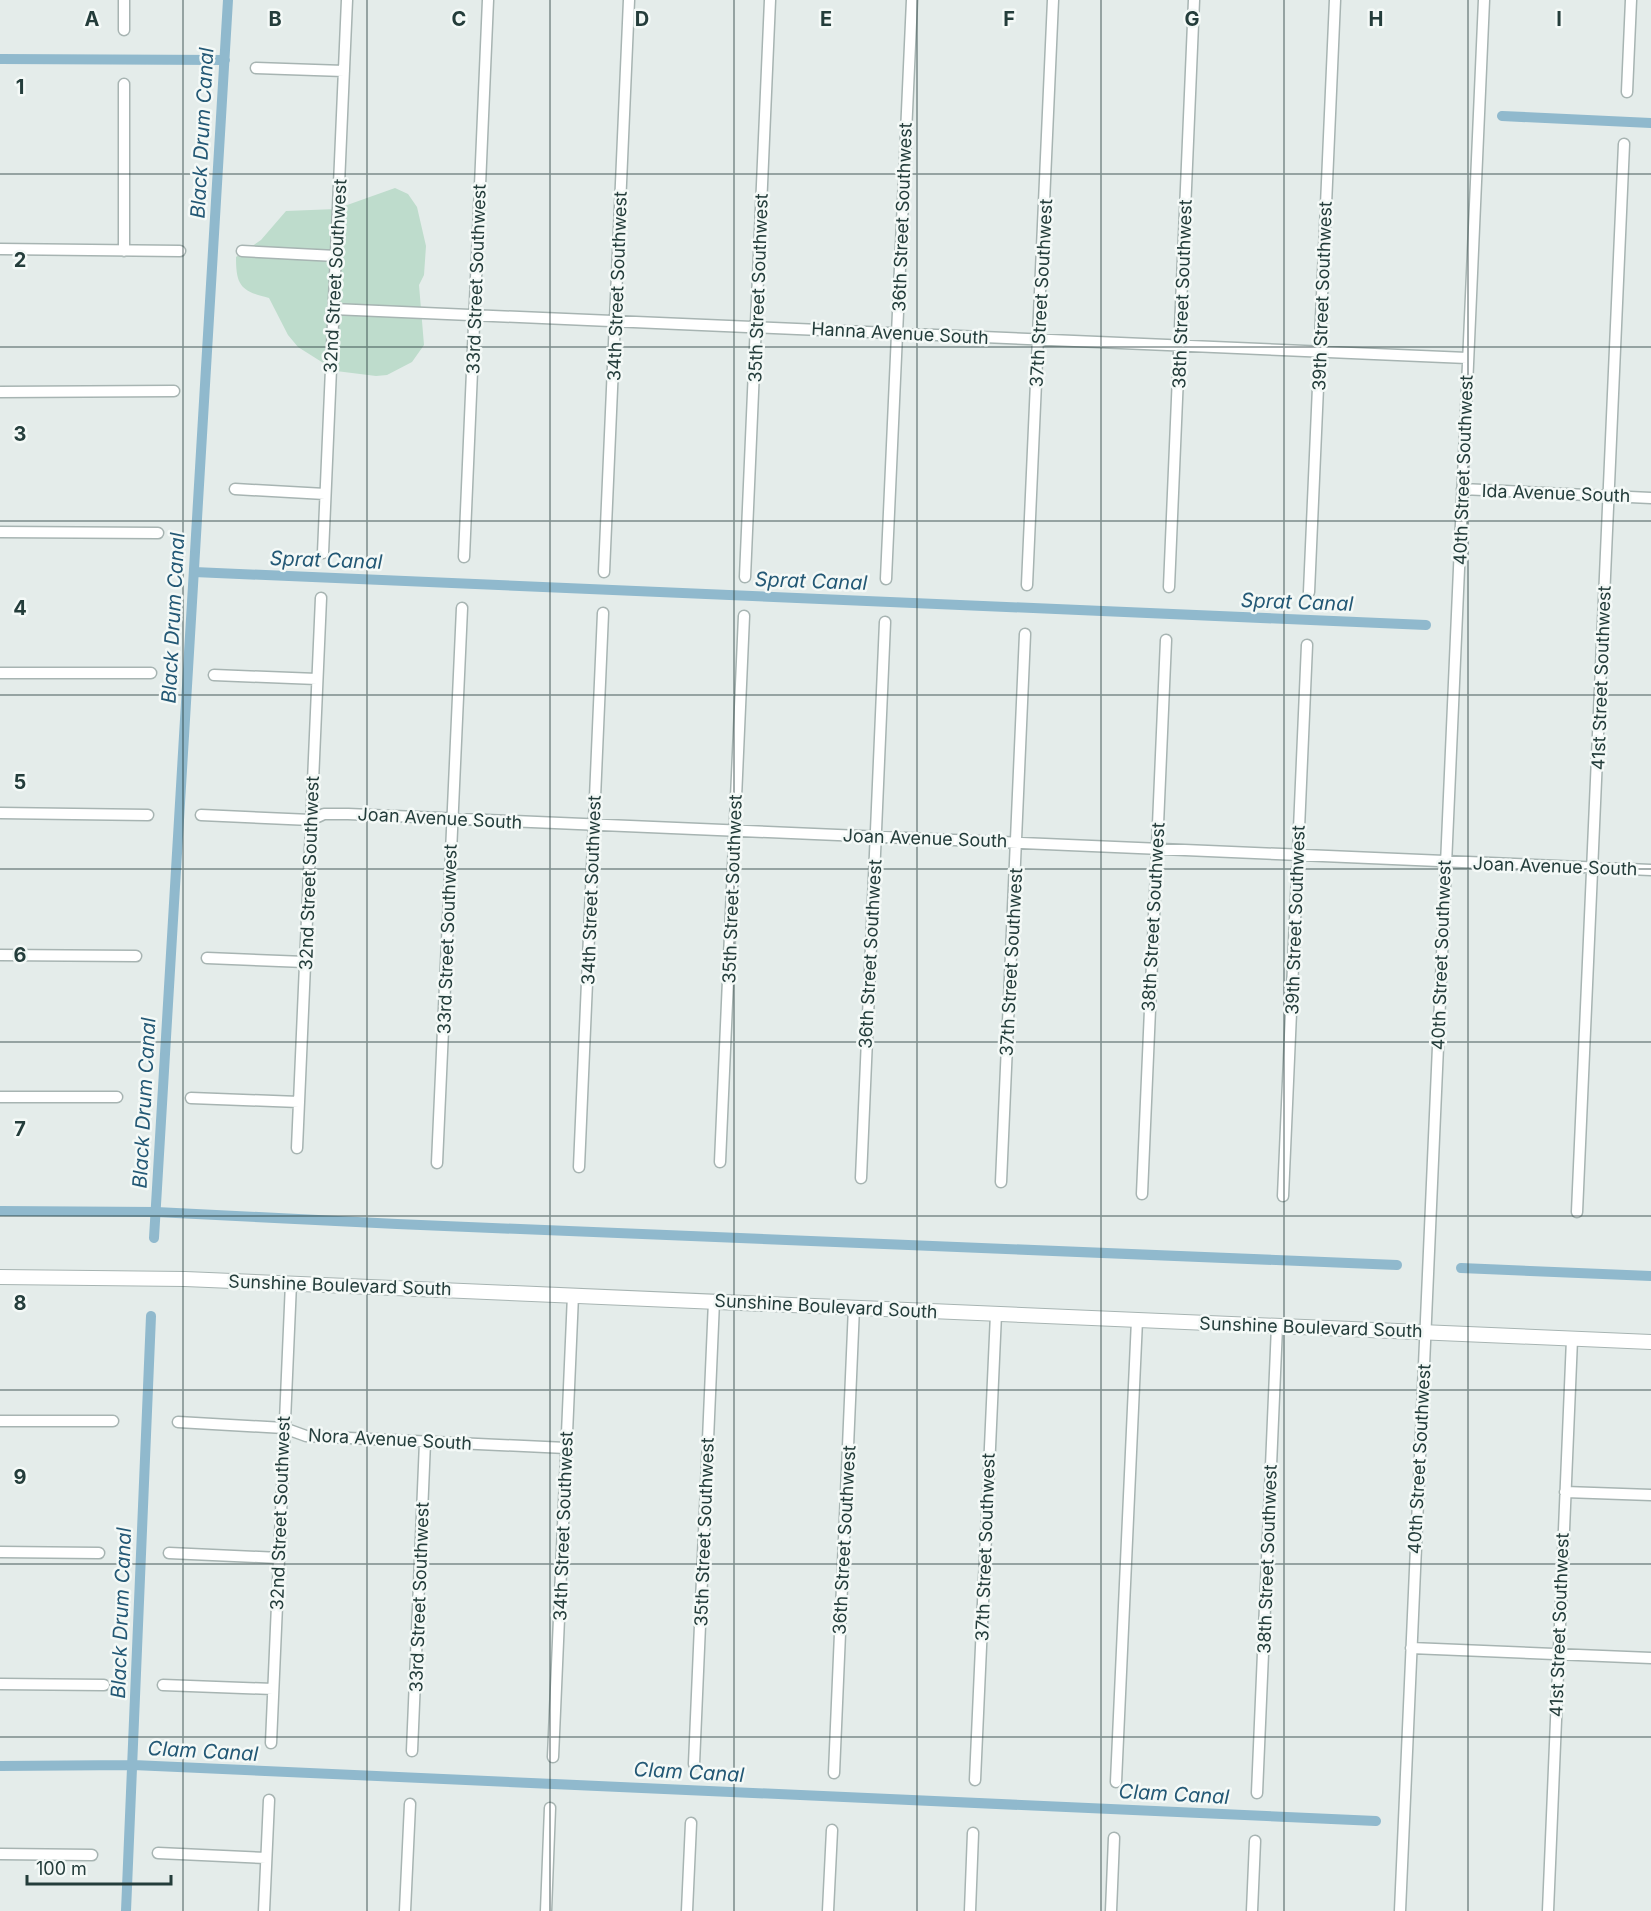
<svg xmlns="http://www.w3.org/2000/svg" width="1651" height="1911" font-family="Inter,sans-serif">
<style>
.green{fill:#bedccc}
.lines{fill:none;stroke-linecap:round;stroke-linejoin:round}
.canal{stroke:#90b9cd;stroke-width:10}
.minor-casing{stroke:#a7b4b2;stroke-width:13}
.tertiary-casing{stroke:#a7b4b2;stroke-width:16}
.minor{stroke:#fff;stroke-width:10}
.tertiary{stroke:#fff;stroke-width:14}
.grid{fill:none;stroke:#243d3b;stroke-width:1.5;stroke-opacity:0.55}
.labels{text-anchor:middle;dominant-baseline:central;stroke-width:5;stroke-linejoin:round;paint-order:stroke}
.street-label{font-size:18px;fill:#243d3b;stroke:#f4f9f7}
.water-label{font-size:20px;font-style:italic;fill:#235875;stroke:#f4f9f7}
.grid-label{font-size:20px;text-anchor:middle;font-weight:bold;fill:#243d3b;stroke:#f4f9f7;stroke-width:5;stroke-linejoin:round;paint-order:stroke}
</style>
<rect width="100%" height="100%" fill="#e4ecea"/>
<path class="green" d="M395,188l13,6 9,13 9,39 -2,29 -5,10 5,60 -12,17 -25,13 -11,1 -40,-5 -38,-24 -10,-12 -19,-37c-28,-7 -33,-12 -33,-41l25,-17 25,-29 50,-2z"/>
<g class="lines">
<path class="canal" d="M0,59l225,1
M1502,116l149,7
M194,572l1232,53
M0,1211l156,1 241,12 1000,41
M154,1238l74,-1238
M1461,1268l190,8
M0,1766l133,-1 1243,56
M126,1911l25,-595"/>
<g class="minor-casing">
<path id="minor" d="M124,30v-30
M256,68l88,3
M1627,92l4,-92
M0,249l180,2
M124,251v-167
M242,251l94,5
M333,309l1134,49
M0,392l174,-1
M235,489l90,5
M1462,489l189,9
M0,532l158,1
M323,553l24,-553
M464,557l24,-557
M604,572l25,-572
M745,577l25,-577
M886,579l26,-579
M1027,585l26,-585
M1169,587l25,-587
M1309,592l26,-592
M0,673h151
M214,675l103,4
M0,813l148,2
M201,815l110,5 13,-6h24l1303,56
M0,955l136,1
M207,958l98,4
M0,1097h117
M191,1098l108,4
M297,1148l24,-550
M720,1162l24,-546
M437,1163l25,-555
M579,1167l24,-554
M861,1178l24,-556
M1001,1182l24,-548
M1142,1194l24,-554
M1283,1196l24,-551
M1577,1212l47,-1068
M0,1421h113
M178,1422l106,6 22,8 260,12
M1565,1492l86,3
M0,1552l99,1
M169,1553l110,5
M1411,1648l240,10
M0,1684l104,1
M163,1685l110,4
M271,1743l20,-460
M412,1751l13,-309
M553,1757l20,-462
M694,1764l20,-463
M834,1773l20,-466
M975,1780l21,-466
M1116,1782l21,-462
M1257,1793l20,-467
M158,1853l108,5
M0,1854l92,1
M264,1911l5,-111
M405,1911l5,-107
M546,1911l4,-103
M687,1911l4,-88
M828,1911l4,-81
M970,1911l3,-78
M1111,1911l3,-73
M1252,1911l3,-70
M1400,1911l84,-1911
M1548,1911l24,-572"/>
</g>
<g class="tertiary-casing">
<path id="tertiary" d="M0,1277l185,2 1466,63"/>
</g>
<use href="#minor" class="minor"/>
<use href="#tertiary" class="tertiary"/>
</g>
<path class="grid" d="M183,0v1911M367,0v1911M550,0v1911M734,0v1911M917,0v1911M1101,0v1911M1284,0v1911M1468,0v1911M0,174h1651M0,347h1651M0,521h1651M0,695h1651M0,869h1651M0,1042h1651M0,1216h1651M0,1390h1651M0,1564h1651M0,1737h1651"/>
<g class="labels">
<g class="street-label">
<text transform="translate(902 217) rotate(-88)">36th Street Southwest</text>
<text transform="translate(335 276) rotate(-87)">32nd Street Southwest</text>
<text transform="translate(476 279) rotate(-88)">33rd Street Southwest</text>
<text transform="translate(617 286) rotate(-88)">34th Street Southwest</text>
<text transform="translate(758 288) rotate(-88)">35th Street Southwest</text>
<text transform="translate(1041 293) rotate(-87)">37th Street Southwest</text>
<text transform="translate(1182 294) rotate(-88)">38th Street Southwest</text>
<text transform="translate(1322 296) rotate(-88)">39th Street Southwest</text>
<text transform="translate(900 333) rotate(3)">Hanna Avenue South</text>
<text transform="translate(1463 470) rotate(-88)">40th Street Southwest</text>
<text transform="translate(1556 493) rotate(2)">Ida Avenue South</text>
<text transform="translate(1601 678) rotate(-88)">41st Street Southwest</text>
<text transform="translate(440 818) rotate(3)">Joan Avenue South</text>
<text transform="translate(925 838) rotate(2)">Joan Avenue South</text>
<text transform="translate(1555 866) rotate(2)">Joan Avenue South</text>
<text transform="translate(309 873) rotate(-88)">32nd Street Southwest</text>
<text transform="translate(732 889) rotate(-88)">35th Street Southwest</text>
<text transform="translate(591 890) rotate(-88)">34th Street Southwest</text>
<text transform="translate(1153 917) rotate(-87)">38th Street Southwest</text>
<text transform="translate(1295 920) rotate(-88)">39th Street Southwest</text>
<text transform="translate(447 939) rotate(-88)">33rd Street Southwest</text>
<text transform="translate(870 954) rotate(-87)">36th Street Southwest</text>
<text transform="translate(1441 955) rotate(-88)">40th Street Southwest</text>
<text transform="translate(1011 962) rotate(-87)">37th Street Southwest</text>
<text transform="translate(340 1285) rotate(2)">Sunshine Boulevard South</text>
<text transform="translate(826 1306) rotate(3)">Sunshine Boulevard South</text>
<text transform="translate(1311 1327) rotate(2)">Sunshine Boulevard South</text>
<text transform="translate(390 1439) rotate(3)">Nora Avenue South</text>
<text transform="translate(1419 1459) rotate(-87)">40th Street Southwest</text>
<text transform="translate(280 1513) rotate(-88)">32nd Street Southwest</text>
<text transform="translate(563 1526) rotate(-88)">34th Street Southwest</text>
<text transform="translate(704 1532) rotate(-88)">35th Street Southwest</text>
<text transform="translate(844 1540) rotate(-87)">36th Street Southwest</text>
<text transform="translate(985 1547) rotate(-88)">37th Street Southwest</text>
<text transform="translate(1267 1559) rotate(-88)">38th Street Southwest</text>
<text transform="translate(419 1597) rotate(-88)">33rd Street Southwest</text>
<text transform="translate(1559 1625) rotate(-88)">41st Street Southwest</text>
</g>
<g class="water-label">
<text transform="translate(202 133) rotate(-87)">Black Drum Canal</text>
<text transform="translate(326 560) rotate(2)">Sprat Canal</text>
<text transform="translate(811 581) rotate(2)">Sprat Canal</text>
<text transform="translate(1297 602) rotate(2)">Sprat Canal</text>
<text transform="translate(173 618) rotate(-87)">Black Drum Canal</text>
<text transform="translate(144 1103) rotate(-87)">Black Drum Canal</text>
<text transform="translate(121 1613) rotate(-88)">Black Drum Canal</text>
<text transform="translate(203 1751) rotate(3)">Clam Canal</text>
<text transform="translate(689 1772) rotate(3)">Clam Canal</text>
<text transform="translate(1174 1794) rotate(3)">Clam Canal</text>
</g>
</g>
<g class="grid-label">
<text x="92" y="26">A</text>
<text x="275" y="26">B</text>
<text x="459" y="26">C</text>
<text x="642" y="26">D</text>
<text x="826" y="26">E</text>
<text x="1009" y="26">F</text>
<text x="1192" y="26">G</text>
<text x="1376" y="26">H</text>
<text x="1559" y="26">I</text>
<text x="20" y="94">1</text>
<text x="20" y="267">2</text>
<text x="20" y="441">3</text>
<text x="20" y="615">4</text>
<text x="20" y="789">5</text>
<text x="20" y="962">6</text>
<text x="20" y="1136">7</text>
<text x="20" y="1310">8</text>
<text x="20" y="1484">9</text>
</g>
<path d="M27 1875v9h144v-9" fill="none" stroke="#243d3b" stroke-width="3"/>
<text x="36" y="1875" font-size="18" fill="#243d3b" stroke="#f4f9f7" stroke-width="4.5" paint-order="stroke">100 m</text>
</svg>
